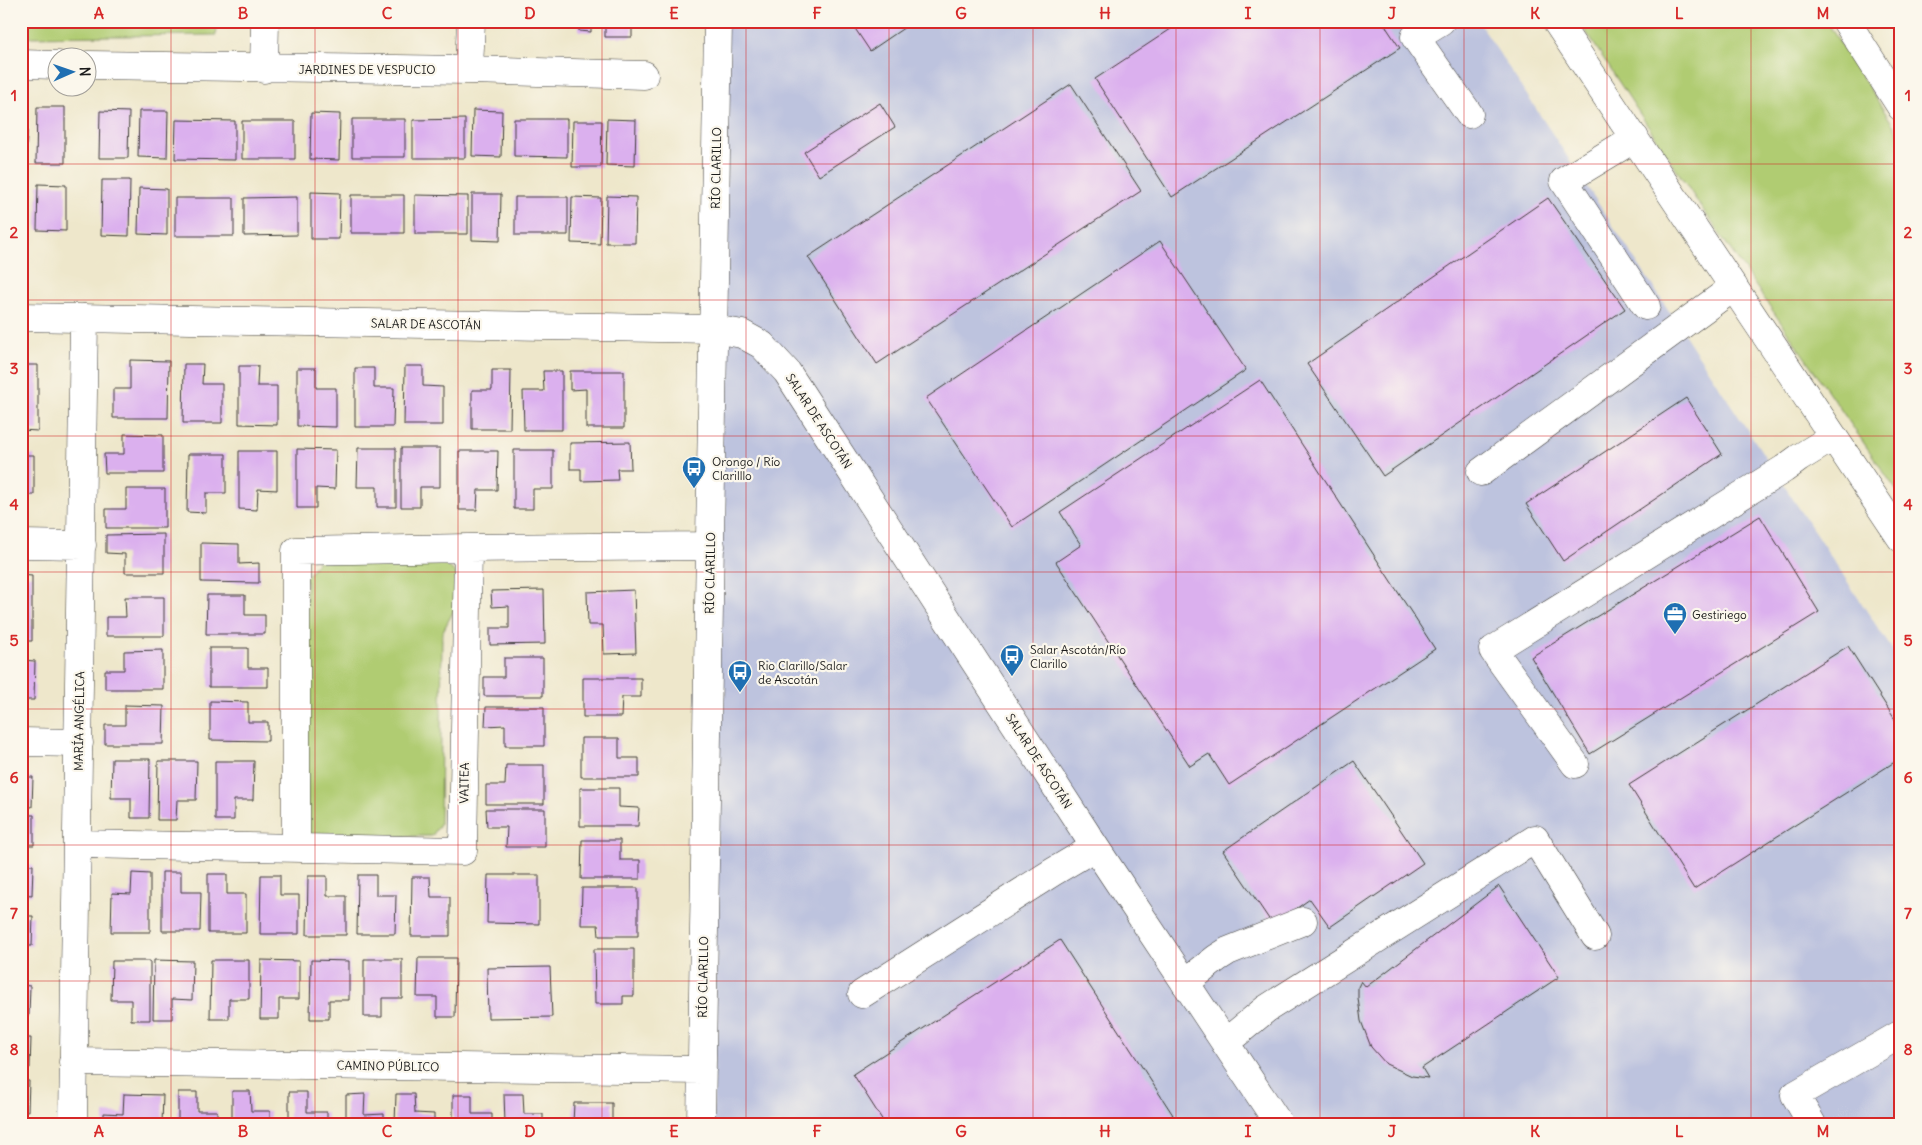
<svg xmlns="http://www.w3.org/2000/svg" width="1922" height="1145" font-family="Delius,sans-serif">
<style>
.industrial{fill:#bdc3de}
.green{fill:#b0cc72;stroke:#667447}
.building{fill:#dbb0ee}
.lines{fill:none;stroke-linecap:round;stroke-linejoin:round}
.minor-casing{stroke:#3c3a36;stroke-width:29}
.minor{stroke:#fff;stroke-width:28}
.grid{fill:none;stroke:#d62828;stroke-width:1;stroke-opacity:0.55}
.labels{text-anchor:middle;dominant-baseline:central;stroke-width:4.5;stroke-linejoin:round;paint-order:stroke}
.street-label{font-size:12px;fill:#1c1c1c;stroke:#fbf7ec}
.poi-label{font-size:12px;fill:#1c1c1c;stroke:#fbf7ec;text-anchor:start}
.neatline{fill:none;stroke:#d62828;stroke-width:2}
.grid-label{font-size:16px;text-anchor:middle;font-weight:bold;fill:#d62828}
</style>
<rect width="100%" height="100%" fill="#fbf7ec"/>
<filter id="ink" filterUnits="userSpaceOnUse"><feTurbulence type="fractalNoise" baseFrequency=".02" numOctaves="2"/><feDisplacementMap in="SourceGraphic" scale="10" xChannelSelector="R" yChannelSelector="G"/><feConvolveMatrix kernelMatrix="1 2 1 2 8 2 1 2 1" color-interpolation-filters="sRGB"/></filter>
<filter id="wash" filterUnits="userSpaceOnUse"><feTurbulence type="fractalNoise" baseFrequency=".0096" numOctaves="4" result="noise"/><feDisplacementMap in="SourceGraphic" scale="20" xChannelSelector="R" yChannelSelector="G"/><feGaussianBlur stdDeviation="1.12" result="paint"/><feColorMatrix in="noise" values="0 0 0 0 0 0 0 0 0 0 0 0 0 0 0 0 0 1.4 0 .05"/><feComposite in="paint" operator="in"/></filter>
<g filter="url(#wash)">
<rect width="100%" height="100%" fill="#eee7cb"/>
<path class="industrial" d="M726,21h752l423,642v461h-1188z"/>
<path class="green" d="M21,21h198l-3,14 -195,2z
M1579,21h247l75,116v360l-206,-299z
M318,561l125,1 13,11 -2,37 -12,23 -2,191 -8,12 -125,1 -1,-259z"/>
<g id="blocks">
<path class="building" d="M306,21h46v3l-46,1z
M568,21h23v11l-12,-1v-6h-11z
M605,21h27v16h-27z
M850,21h64l-44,30z
M1183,21h199l18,27 -228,149 -77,-118z
M1071,84l70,107 -264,173 -69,-107z
M880,103l15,24 -76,49 -15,-24z
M37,107h28v56h-29z
M473,110l29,1 -1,46 -29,-1z
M100,111l29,1 -1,46h-29z
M139,111h29l-1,47 -29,-1z
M21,113h7l-2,46h-5z
M311,113l29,1 -1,46 -29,-1z
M352,119h53v38h-53z
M465,119v39h-52v-38z
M514,119h53v38l-53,-1z
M607,119l29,1 -1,46 -29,-1z
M176,120l59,1v39l-60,-1z
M242,121h53v38h-53z
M573,121h29l-1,46h-29z
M102,180h28l-1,56 -28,-1z
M21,183h6l-1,46h-5z
M38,184l28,1v46l-29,-1z
M139,188l28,1v46l-29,-1z
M311,192l29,1 -1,46h-28z
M472,194h29l-1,47 -28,-1z
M351,195h53v38h-53z
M415,195l53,1v38h-53z
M607,196l29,1 -1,46h-29z
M297,197v38l-53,1v-38z
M515,197h53v38h-53z
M572,197l29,1 -1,46 -29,-1z
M175,198h59v38h-59z
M1548,198l77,111 -242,167 -76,-112z
M1160,241l86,129 -234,157 -86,-129z
M130,360l39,1 -1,57h-55v-29h17z
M184,364h19l-1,20h20v39h-39z
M21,365h17v66l-17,-1z
M239,366h19l-1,20h20v39l-38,-1z
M405,366h18v20l20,1v38h-39z
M297,368h19v20h20v39l-39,-1z
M355,368h19v20h20l-1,39h-38z
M492,370h19l-1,59h-38v-39h20z
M543,371h19v59h-38l-1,-39h21z
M570,371h54v57h-38v-39l-16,1z
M1260,380l175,269 -206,136 -20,-31 -19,12 -134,-204 25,-17 -21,-33z
M1686,398l36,56 -159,107 -37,-57z
M124,434l39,1v38h-58l-1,-19h20z
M630,442l1,27h-14l1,11 -37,1v-12h-11v-26z
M358,448h38v59h-19v-20h-20z
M401,448h39v39h-20v20h-19z
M297,449l39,1 -1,39 -19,-1v20h-19z
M514,450h39v39h-20v20h-19z
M239,451h38v39l-19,-1 -1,21 -18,-1z
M459,451h39l-1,39h-19l-1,20h-18z
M188,454h38v39h-20v20l-19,-1z
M21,455h13v40h-13z
M126,489h39v39h-59v-19h20z
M1760,516l59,96 -229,142 -59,-97z
M164,534v39h-39v-19l-19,-1v-18z
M201,543l38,1v20l20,-1v20l-58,-1z
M21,575l11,1v65h-11z
M544,590l1,54 -55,1v-17h19v-22l-17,1 -1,-16z
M634,590l2,63 -32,1 -1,-29h-15l-1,-33z
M207,595h38v20h20v19h-59z
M125,597h39v39h-58v-19h20z
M1848,646l53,83v29l-207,131 -65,-104z
M209,648h39v20h20v19h-59z
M163,650v39h-58v-19h19v-19z
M504,658h39v38h-59v-19h20z
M21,660l14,1 -1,39h-13z
M583,678h58v19h-19l-1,20h-38z
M210,701l38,1v20h20v19l-58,-1z
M125,705l39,1 -1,38h-58v-19h20z
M486,707h58v39h-39v-21l-20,1z
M581,738h38v20h20v19h-58z
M112,759h38l-1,59h-18v-20h-20z
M158,761h39l-1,39h-19l-1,20h-19z
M215,761h39l-1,39h-19v20h-19z
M1354,761l69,102 -93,64 -20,-28 -37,26 -50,-74z
M506,765h38v39h-58v-19h19z
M21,777h12l-1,30 -11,-1z
M580,788h39v19l20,1 -1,18h-58z
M486,809h59v38h-39l1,-20h-20z
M21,815h13v30h-13z
M582,840h38v20h20v19h-59z
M21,865h12l-1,30 -11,-1z
M162,872h19v20h20l-1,39h-38z
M132,873l18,1v58h-39l1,-39 19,1z
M208,874h19v20h19v39h-38z
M261,875h19v20h19v39h-39z
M358,875h18v20h20l-1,39h-38z
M488,875h51v49l-52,-1z
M308,876h19v20h19v39h-39z
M412,877h18l1,20h19v39h-39z
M1499,886l60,91 -137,91 6,10 -16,-2 -26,-12 -15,-17 -10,-26 -3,-23v-11l3,-6 5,6z
M582,888h56v48h-39l-1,-11h-17z
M21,916h12l-1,30h-11z
M1060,940l113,175 -13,9h-275l-32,-50z
M594,949h40v47h-11v8h-28z
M418,958h38l-1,59h-18v-20h-20z
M364,959h38v39h-20v19h-18z
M154,960l39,1 -1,39 -20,-1v20h-19z
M211,960h38v39h-20v20h-19z
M261,960l38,1v38h-20v20h-19z
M311,960l38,1v39h-20v19h-19z
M112,961h38v59h-19v-20h-20z
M550,967l2,50 -64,1 -1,-50z
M21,985l9,1 -1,29h-8z
M21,1038h10l-1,30h-9z
M21,1080l8,1 -1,30 -7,-1z
M232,1091h18l1,20h19v13h-38z
M178,1092h19v19h20v13h-39z
M289,1092h18v20h20v12h-38z
M124,1094l39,1 -1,29h-58v-11l19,1z
M365,1094l-1,21 20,-1v10h-38v-29z
M396,1094h18l1,19 19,1v10h-39z
M504,1094h19l1,20h19v10h-38z
M453,1095h19v19h20v10h-39z
M574,1103h38v21h-39z"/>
</g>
</g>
<g filter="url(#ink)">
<use href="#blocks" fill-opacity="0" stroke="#3c3a36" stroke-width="1"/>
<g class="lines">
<g class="minor-casing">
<path id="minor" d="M1441,21l-26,16 54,77
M1556,21l345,517
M1846,21l55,86
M21,64l37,1
M88,65l381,5 175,5
M264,69l1,-48
M469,70l2,-49
M1635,138l-71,43 82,125
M21,317l693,12 28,5 20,11 25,27 308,475 184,277
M1481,472l253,-185
M21,544l61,1
M21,742l58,1
M1575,764l-82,-114 291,-181 15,-11 34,-21
M77,844l386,7 5,-303
M296,848v-297l172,-3 243,-2
M1185,983l32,-25 11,-7 75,-30
M862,994l191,-122 42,-25
M1225,1043l41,-34 269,-170 60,97
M73,1062l629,8
M73,1124l11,-806
M701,1124l17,-1103
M1812,1124l-17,-29 106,-61"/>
</g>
<use href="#minor" class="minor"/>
</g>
</g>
<path class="grid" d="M171,21v1103M315,21v1103M458,21v1103M602,21v1103M746,21v1103M889,21v1103M1033,21v1103M1176,21v1103M1320,21v1103M1464,21v1103M1607,21v1103M1751,21v1103M21,164h1880M21,300h1880M21,436h1880M21,572h1880M21,709h1880M21,845h1880M21,981h1880"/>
<defs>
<g id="bus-pin" transform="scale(1.25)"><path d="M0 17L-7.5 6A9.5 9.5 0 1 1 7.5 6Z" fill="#1f6fb2" stroke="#fbf7ec"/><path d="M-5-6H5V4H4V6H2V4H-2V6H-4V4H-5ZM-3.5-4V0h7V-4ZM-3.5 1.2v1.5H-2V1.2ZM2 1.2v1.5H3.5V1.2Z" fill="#fff"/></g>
<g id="office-pin" transform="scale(1.25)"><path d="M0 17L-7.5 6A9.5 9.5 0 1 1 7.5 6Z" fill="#1f6fb2" stroke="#fbf7ec"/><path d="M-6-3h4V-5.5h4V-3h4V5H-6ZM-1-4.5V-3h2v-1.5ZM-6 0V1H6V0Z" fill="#fff"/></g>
</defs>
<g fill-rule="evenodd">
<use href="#bus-pin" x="694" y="468"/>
<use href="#office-pin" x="1675" y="614"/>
<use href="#bus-pin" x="1012" y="656"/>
<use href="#bus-pin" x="740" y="672"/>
</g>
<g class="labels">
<g class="street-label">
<text x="367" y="69">JARDINES DE VESPUCIO</text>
<text transform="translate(716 168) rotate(-89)">RÍO CLARILLO</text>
<text transform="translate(426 324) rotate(1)">SALAR DE ASCOTÁN</text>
<text transform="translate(819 421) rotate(57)">SALAR DE ASCOTÁN</text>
<text transform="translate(710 573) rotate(-89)">RÍO CLARILLO</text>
<text transform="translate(79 721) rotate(-89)">MARÍA ANGÉLICA</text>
<text transform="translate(1039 761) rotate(57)">SALAR DE ASCOTÁN</text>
<text transform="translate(464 783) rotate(-89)">VAITEA</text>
<text transform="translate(703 977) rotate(-89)">RÍO CLARILLO</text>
<text transform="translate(388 1066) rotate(1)">CAMINO PÚBLICO</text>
</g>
<g class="poi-label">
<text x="712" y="461">Orongo / Río<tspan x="712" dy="14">Clarilllo</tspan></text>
<text x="1692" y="614">Gestiriego</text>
<text x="1030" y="649">Salar Ascotán/Río<tspan x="1030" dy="14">Clarillo</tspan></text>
<text x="758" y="665">Rio Clarillo/Salar<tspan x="758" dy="14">de Ascotán</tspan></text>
</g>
</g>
<rect width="1922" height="1145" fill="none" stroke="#fbf7ec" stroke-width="55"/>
<g transform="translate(72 72) rotate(88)"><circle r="24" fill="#fbf7ec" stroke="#a29f99"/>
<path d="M0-4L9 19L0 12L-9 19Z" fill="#1f6fb2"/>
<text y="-8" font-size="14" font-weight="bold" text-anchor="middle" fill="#1c1c1c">N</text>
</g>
<rect x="28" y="28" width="1866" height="1090" class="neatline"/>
<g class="grid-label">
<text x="99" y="19">A</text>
<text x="243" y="19">B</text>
<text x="387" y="19">C</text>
<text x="530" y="19">D</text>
<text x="674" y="19">E</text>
<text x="817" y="19">F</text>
<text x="961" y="19">G</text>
<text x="1105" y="19">H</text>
<text x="1248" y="19">I</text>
<text x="1392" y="19">J</text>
<text x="1535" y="19">K</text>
<text x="1679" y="19">L</text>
<text x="1823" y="19">M</text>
<text x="14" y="101">1</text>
<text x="1908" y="101">1</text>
<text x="14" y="238">2</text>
<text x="1908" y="238">2</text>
<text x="14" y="374">3</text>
<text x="1908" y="374">3</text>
<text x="14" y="510">4</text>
<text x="1908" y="510">4</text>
<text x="14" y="646">5</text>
<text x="1908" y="646">5</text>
<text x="14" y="783">6</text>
<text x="1908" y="783">6</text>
<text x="14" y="919">7</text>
<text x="1908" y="919">7</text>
<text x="14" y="1055">8</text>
<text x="1908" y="1055">8</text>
<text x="99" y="1137">A</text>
<text x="243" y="1137">B</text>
<text x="387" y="1137">C</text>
<text x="530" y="1137">D</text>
<text x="674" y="1137">E</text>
<text x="817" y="1137">F</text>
<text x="961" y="1137">G</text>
<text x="1105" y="1137">H</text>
<text x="1248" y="1137">I</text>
<text x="1392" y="1137">J</text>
<text x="1535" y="1137">K</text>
<text x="1679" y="1137">L</text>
<text x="1823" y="1137">M</text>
</g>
</svg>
